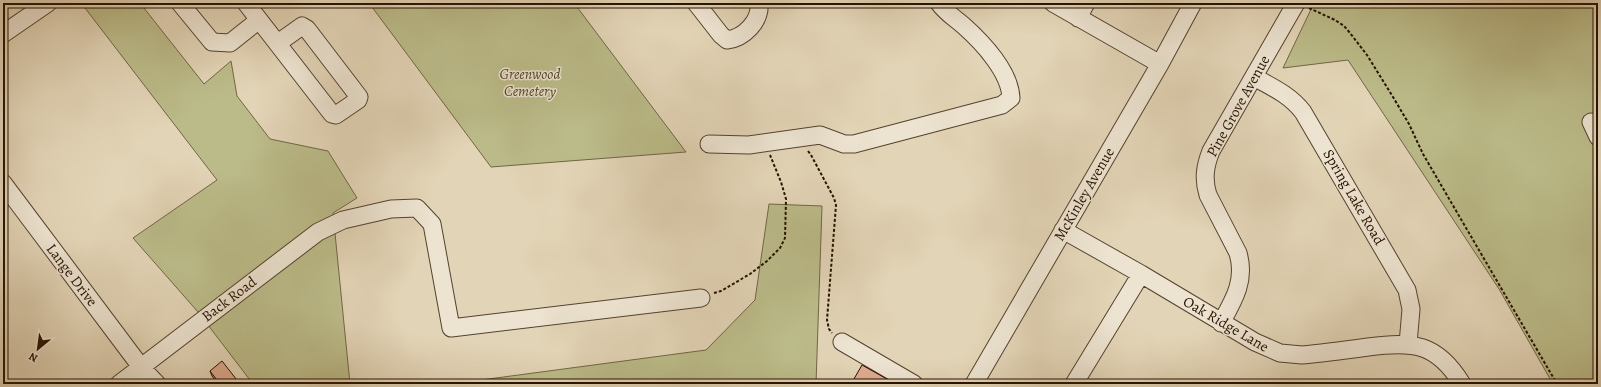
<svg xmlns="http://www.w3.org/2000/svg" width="1601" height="387" font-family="Alegreya,serif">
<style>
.green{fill:#bbbb89;stroke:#706645}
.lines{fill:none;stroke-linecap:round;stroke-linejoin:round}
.minor-casing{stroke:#55422e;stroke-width:19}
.path{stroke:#261201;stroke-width:2;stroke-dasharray:3 2;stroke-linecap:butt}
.minor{stroke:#ece3d0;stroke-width:17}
.wall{fill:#c0927a;stroke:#261201}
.building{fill:#dfaa8e;stroke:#261201}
.labels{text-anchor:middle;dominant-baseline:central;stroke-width:3;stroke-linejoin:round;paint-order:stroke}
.park-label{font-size:15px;font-style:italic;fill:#53452a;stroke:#ece3d0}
.street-label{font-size:15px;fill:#261201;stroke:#ece3d0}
</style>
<rect width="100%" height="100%" fill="#e2d4b6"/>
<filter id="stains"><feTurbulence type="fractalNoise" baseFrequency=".005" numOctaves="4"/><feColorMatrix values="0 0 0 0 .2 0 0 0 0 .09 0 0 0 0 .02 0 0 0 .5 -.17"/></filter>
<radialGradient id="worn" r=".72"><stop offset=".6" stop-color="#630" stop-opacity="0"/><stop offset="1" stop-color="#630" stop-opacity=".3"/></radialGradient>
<path class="green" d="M89,3h51l64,81 27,-23 6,35 33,43 58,12 29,47 -24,15 17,171h-97l-55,-72 -65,-74 84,-58 -132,-172z
M369,3h205l112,149 -195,15z
M1314,3h284v381h-45l-54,-95 -151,-229 -65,8z
M769,204l53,2 -6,178h-365l255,-34 49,-50z"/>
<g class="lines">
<g class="minor-casing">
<path id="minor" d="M180,3l32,39 18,1 29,-23
M246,3l86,111 4,1 22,-15 1,-3 -52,-68 -5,-3 -24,17
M696,3l25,32 6,5c17,-2 34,-19 32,-37
M1053,3l107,61
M1078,18l8,-15
M3,34l45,-31
M1254,77c18,10 36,18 49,35l104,178 4,19 -3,35
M1591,122l7,15
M709,144l40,1 71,-10 24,9h10l148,-39 9,-7c-1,-26 -28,-55 -47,-72 -9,-8 -18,-13 -25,-23
M3,183l138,184 16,17
M1063,230l78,44 114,68 25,11 22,2c22,-2 44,-5 66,-8 45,-6 69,-4 94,37
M1221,323c13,-23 25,-43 17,-70l-30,-58c-5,-16 -3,-29 3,-44l85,-148
M842,342l72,42
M119,384l199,-152 25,-12 48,-11 26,-1 15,16 19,104 250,-30
M974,384l186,-320 33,-61
M1074,384l67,-110"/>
</g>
<path class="path" d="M1309,8l26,12 9,6 6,7 17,22 26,42 16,27 14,30 134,230
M808,151l3,4 23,43 2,7 -9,115 2,9 3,4
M714,293l7,-2 29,-17 17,-13 13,-13 5,-10 1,-39 -5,-17 -11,-27"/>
<use href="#minor" class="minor"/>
</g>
<path class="wall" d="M210,371l30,13h-22l-6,-8z"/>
<path class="building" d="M222,361l18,23h-20l-10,-13z
M862,365l32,18 -1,1h-42z"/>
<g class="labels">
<g class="park-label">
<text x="530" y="74">Greenwood<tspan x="530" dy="17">Cemetery</tspan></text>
</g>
<g class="street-label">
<text transform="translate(1238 106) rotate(-61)">Pine Grove Avenue</text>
<text transform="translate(1084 194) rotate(-60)">McKinley Avenue</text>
<text transform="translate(1354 197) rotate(60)">Spring Lake Road</text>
<text transform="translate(72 275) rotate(53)">Lange Drive</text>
<text transform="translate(229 299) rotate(-37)">Back Road</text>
<text transform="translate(1226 324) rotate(30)">Oak Ridge Lane</text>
</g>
</g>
<rect width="1601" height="387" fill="none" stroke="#e2d4b6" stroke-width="16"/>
<rect x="4" y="4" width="1593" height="379" fill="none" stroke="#261201" stroke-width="2"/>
<rect x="8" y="8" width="1585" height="371" fill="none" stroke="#261201"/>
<g transform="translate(38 349) rotate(209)" stroke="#ece3d0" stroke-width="3" paint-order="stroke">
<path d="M0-3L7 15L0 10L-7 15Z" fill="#261201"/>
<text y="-6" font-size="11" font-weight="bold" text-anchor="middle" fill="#261201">N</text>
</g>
<rect width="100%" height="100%" filter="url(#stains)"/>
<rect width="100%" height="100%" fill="url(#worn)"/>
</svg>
